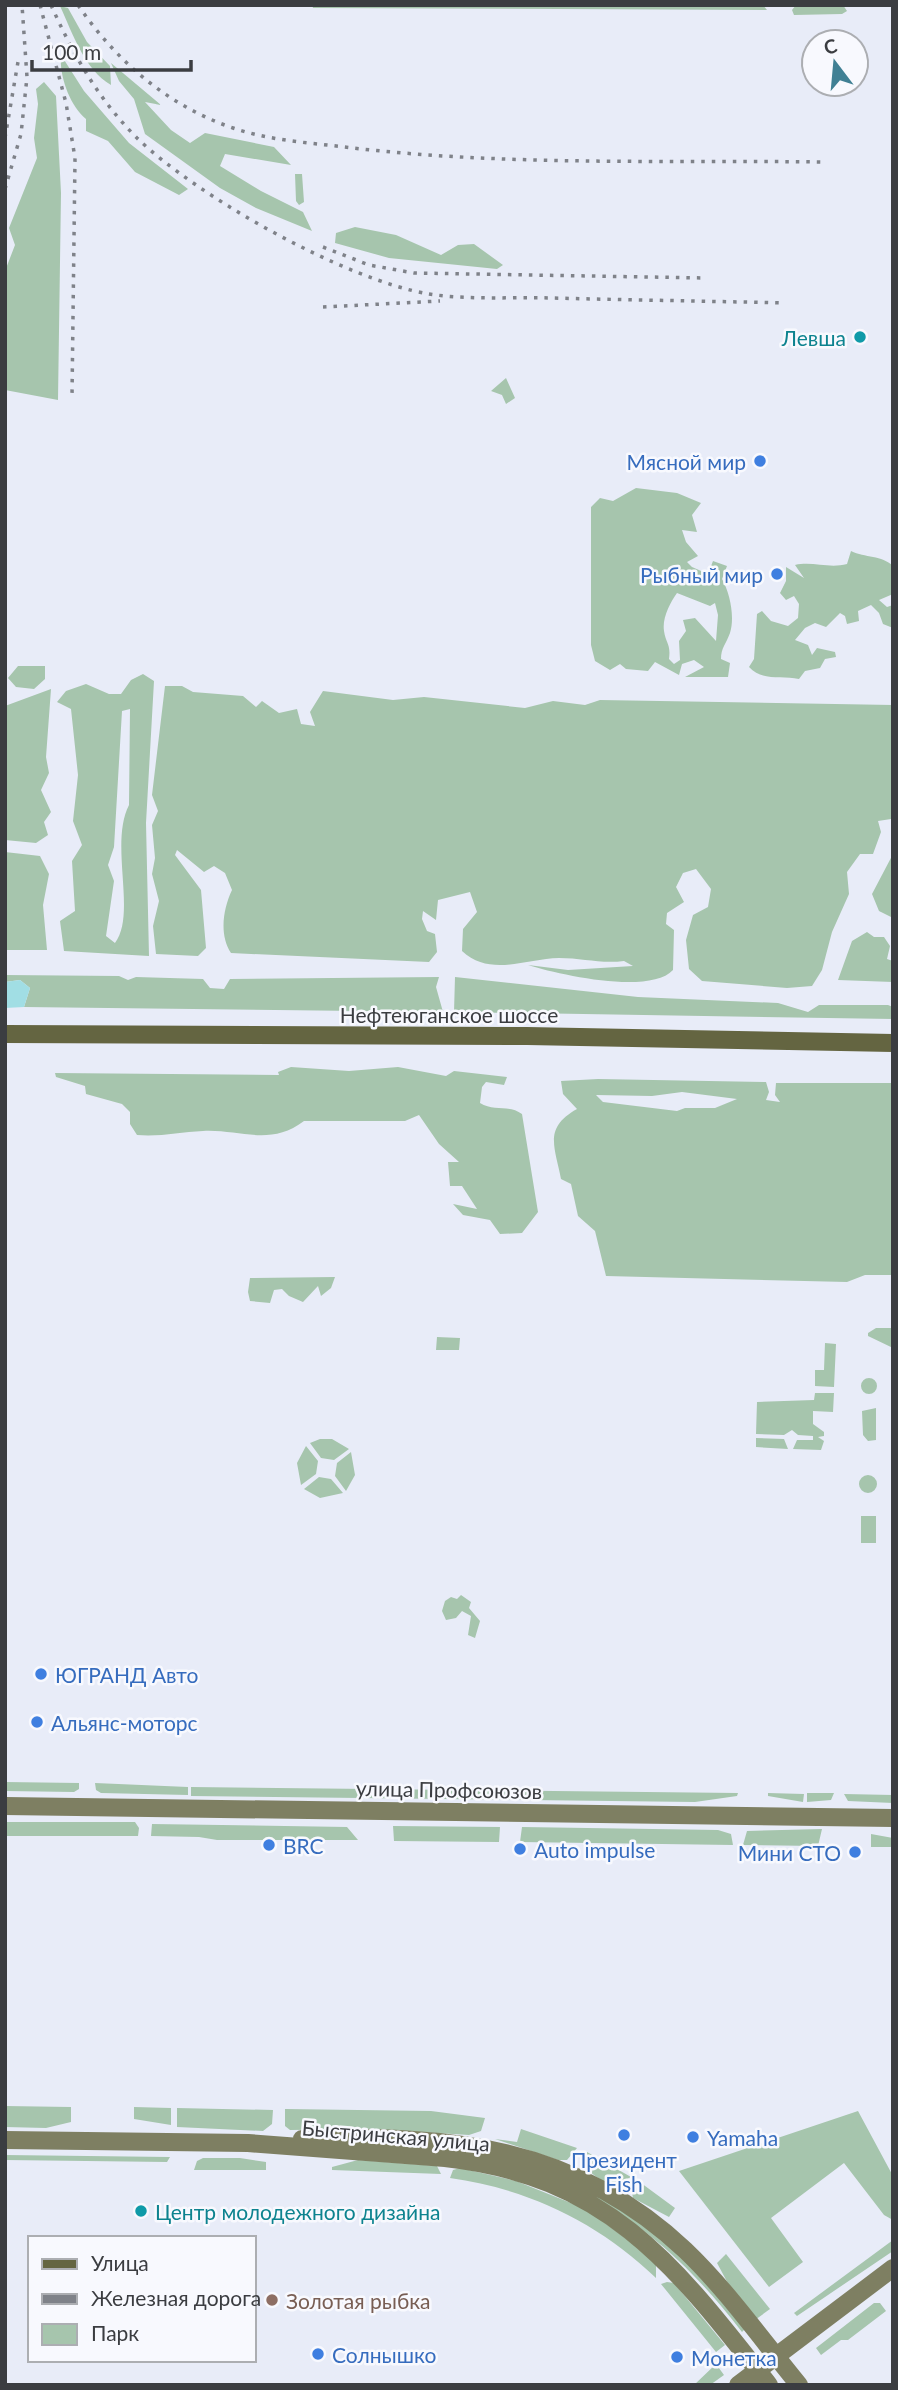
<svg xmlns="http://www.w3.org/2000/svg" width="898" height="2390" font-family="Lato,sans-serif">
<style>
.green{fill:#a6c5ad;fill-rule:evenodd}
.water{fill:#a1dee4}
.lines{fill:none;stroke-linecap:round;stroke-linejoin:round}
.secondary{stroke:#7e7f62;stroke-width:18}
.primary{stroke:#646541;stroke-width:18}
.rail{stroke:#7f8289;stroke-width:3.5;stroke-dasharray:3.5 7;stroke-linecap:butt}
.culture-dot{fill:#0f9aa8;stroke:#f8f9fe;stroke-width:2.5}
.shop-dot{fill:#3f7fe0;stroke:#f8f9fe;stroke-width:2.5}
.education-dot{fill:#8d6e63;stroke:#f8f9fe;stroke-width:2.5}
.labels{text-anchor:middle;dominant-baseline:central;stroke-width:5;stroke-linejoin:round;paint-order:stroke}
.culture-label{font-size:21px;fill:#0d838f;stroke:#f8f9fe;text-anchor:end}
.shop-label{font-size:21px;fill:#366cbe;stroke:#f8f9fe;text-anchor:start}
.street-label{font-size:21px;fill:#3b3d41;stroke:#f8f9fe}
.education-label{font-size:21px;fill:#785e54;stroke:#f8f9fe;text-anchor:start}
</style>
<rect width="100%" height="100%" fill="#e8ecf8"/>
<path class="green" d="M312,5h451l4,5 -454,-2z
M796,5h47l4,6 -5,3 -48,1 -2,-5z
M60,6l8,2 19,34 23,24 1,19c-27,-16 -38,-51 -51,-79z
M61,55l23,36 45,52 59,46 -9,6 -44,-23 -27,-31 -22,-10v-12c-16,-13 -27,-43 -25,-64z
M111,63l50,42 -16,-3 26,28 19,13 15,-10 69,14 17,18 -66,-11 -5,12 41,25 42,21 9,19 -56,-23 -36,-20 -75,-54 -11,-35 -15,-18z
M44,82l12,14 5,97 -3,207 -53,-10v-119l10,-26 -6,-17 28,-70 -3,-20 4,-34 -2,-15z
M295,174h7l2,28 -5,3 -3,-4z
M355,227l41,8 45,20 17,-10 16,-1 29,21 -6,4 -108,-11 -54,-15 1,-10z
M506,378l9,20 -9,6 -4,-9 -11,-4z
M636,488l41,5 24,10 -9,12 5,17 -15,-2 4,12 12,14 -11,6 5,5 16,7 5,-13 14,5 -5,13c8,14 13,38 8,54 -4,11 -9,15 -9,26l9,4 -2,14h-43l19,-10 -10,-7 -12,4 -3,11 -24,-13 -7,9 -22,-2 -6,-5 -10,6 -15,-9 -4,-16v-138l9,-9 13,3zM677,593l33,13 5,-3 3,12 -2,26 -21,-23 -12,2 3,11 -7,10 1,19 -6,4 -5,-5c2,-15 -3,-15 -5,-28 -2,-13 6,-28 13,-38z
M851,551c14,7 31,4 42,15v28l-14,6 8,7 6,-2v23l-10,-4 -4,-11 -8,-8 -13,6 1,10 -12,3 -2,-8 -5,-3 -14,14 -11,-4 -10,5 -10,12 13,5 4,10 5,-7 18,4 1,5 -11,2 -5,9 -15,3 -6,8c-17,-4 -36,3 -50,-12l5,-8 3,-45 5,-3 9,10 17,5 10,-8 1,-14 -5,-8 -8,4 -6,-7 6,-12v-14l18,11 -9,-13c18,-4 34,4 52,-1z
M18,666h27v13l-11,10 -18,-2 -8,-9z
M143,674l11,7 -8,142 3,133 -85,-5 -4,-30 15,-10 -3,-50 10,-16 -9,-24 5,-46 -7,-66 -14,-7 9,-11 20,-7 23,10h12l10,-14zM130,709l-1,96c-20,39 8,109 -14,138l-9,-7 8,-55 -6,-16 6,-18 8,-136z
M165,686h17l11,6 50,4 13,11 6,-6 17,12 18,-4 4,15 14,2 -5,-14 13,-21 70,9 31,-3 101,11 28,-7 32,4 15,-5 293,5v106l-2,8 -13,2 3,11 -8,22h-13l-13,18 2,22 -17,38 -10,38 -10,16 -25,2 -85,-7 -13,-12 -3,-29 7,-25 15,-8 3,-18 -15,-20 -13,4 -7,14 8,15 -17,11 -1,11 8,6 -1,40c-23,25 -113,5 -145,-5l40,5 65,-4 -9,-5c-23,3 -42,-3 -65,-3 -34,1 -69,19 -97,-7l1,-22 14,-17 -7,-20 -32,8 -2,20 -13,-9 -1,8 5,12 8,3 2,18 -8,10 -198,-9c-12,-18 -8,-44 1,-63l-7,-17 -11,-7 -10,6 -27,-22 -2,5 26,35 5,58 -8,8 -42,-2 -3,-28 6,-25 -7,-27 3,-16 -3,-33 6,-14 -6,-16z
M51,689l-5,68 3,16 -8,17 10,22 -7,10 4,13 -12,8 -31,-3v-134z
M5,852l35,4 9,18 -6,31 4,45h-42z
M893,854v64l-14,-7 -7,-17z
M867,932l7,5h10l6,9 -3,13 6,2v21l-55,-2 14,-39z
M5,975l114,1 9,4 8,-3 67,2 7,9 14,1 6,-10 209,-2 -3,10 7,25 -419,-5 6,-19 -10,-8 -15,2z
M455,977l183,20 140,6 30,9 11,-7h69l5,2v12l-439,-7z
M291,1067l58,4 49,-4 48,9 8,-5 53,6 -3,8 -18,-3 -4,5 -2,16c14,9 29,1 42,11l16,98 -16,21 -22,1 -10,-14 -27,-5 -10,-11 24,5 -15,-23h-12l-2,-24h11l-20,-18 -20,-29 -14,6h-101c-34,26 -65,8 -101,10 -23,1 -43,6 -66,4l-7,-11v-12l-8,-8 -36,-10 -1,-8 -29,-9 -1,-4 224,2 -1,-3z
M598,1079l168,3 3,10 -3,8 14,2 -5,-7 1,-12h117v192h-28l-18,7 -241,-6 -11,-45 -17,-15 -7,-32 -10,-5c-6,-32 -18,-51 16,-70l-14,-15 -2,-13zM682,1092l55,7 -22,9h-30l-8,3 -74,-9 -7,-7 56,1z
M335,1277l-4,11 -10,8 -3,-10 -15,16 -14,-6 -7,-7 -8,1 -4,13 -20,-2 -2,-9 2,-14z
M876,1328h17v20l-25,-12v-3z
M437,1337l23,1 -1,12h-23z
M825,1343l11,1 -2,43 -19,-1v-16h9z
M861 1386a8 8 0 1 1 16 0a8 8 0 1 1-16 0Z
M815,1393h19l-1,19 -20,-1v13l11,8v4l-6,1 6,4 -3,9 -28,-1 4,-9h16v-4l-15,-1 -6,-5 -8,5 -28,-1 1,-32 57,-2z
M876,1408v32l-8,1 -5,-6 -1,-24z
M756,1438l28,1 4,10 -32,-2z
M320,1439h12l17,10 -15,11 -13,-2 -11,-15z
M306,1446l12,15 -2,13 -15,11 -4,-22z
M351,1452l4,23 -9,16 -11,-15 2,-13z
M859 1484a9 9 0 1 1 18 0a9 9 0 1 1-18 0Z
M319,1477l12,2 12,14 -23,5 -16,-9z
M861,1516h15v27h-15z
M461,1595l10,7 -2,6 11,13 -5,17 -7,-3 3,-19 -9,-5 -6,7 -10,2 -4,-9 3,-10 6,-4 6,2z
M5,1782l74,1v6l-5,3 -69,-1z
M95,1783l93,4v8l-87,-2 -5,-3z
M191,1787l547,6 -1,3 -42,6 -504,-6z
M768,1793l36,1 -1,8 -35,-6z
M807,1793h27l-3,7 -24,2z
M844,1794l49,1v8l-45,-2z
M5,1822h130l4,6 -1,8h-133z
M152,1824l195,3 11,13h-141l-18,-3 -48,-1z
M393,1826l107,1 -1,15 -105,-1z
M522,1827l196,3 13,4 2,11 -213,-3z
M822,1829l-4,17 -75,-1 4,-14z
M871,1834l22,4v9h-22z
M5,2106l66,1v15l-25,6 -41,-1z
M134,2107l37,1v17l-37,-6z
M177,2108l96,2 -1,14 -9,7 -86,-4z
M285,2109l146,2 54,7 -4,13 -12,4 -98,-6 -81,1 -5,-4z
M858,2111l35,65v44l-9,-5 -40,-52 -73,55 32,44 -34,25 -90,-116z
M521,2129l56,19 -10,12h-9l-63,-21 22,3z
M340,2145l243,43 56,33 46,38 61,69 -4,4c-48,-62 -92,-104 -161,-141z
M587,2152l44,25 -18,9c-13,-7 -26,-12 -30,-27z
M5,2155l165,2 -3,5 -162,-2z
M203,2158h37l26,4v8h-72l3,-9z
M358,2160l79,6 4,8 -109,-4v-3z
M460,2168l56,13 70,28 70,52v17c-57,-55 -127,-89 -206,-100l3,-8z
M641,2183l34,25 -6,9 -36,-19 -1,-5z
M893,2240v11l-96,65 -3,-3z
M726,2254l44,55 -15,11 -24,-31 -14,-26z
M667,2282l7,1 51,62 -9,7 -55,-68z
M874,2303h6l6,8 -38,29h-7l-20,15 -5,-7z
M716,2364l8,11 -14,10h-16z"/>
<path class="water" d="M20,980l10,8 -6,19 -19,1v-26z"/>
<g class="lines">
<path class="secondary" d="M5,1806l888,12
M302,2139c145,-5 272,6 383,111 42,40 77,90 114,135
M5,2140l243,3 197,15c163,18 230,107 324,227
M738,2385l155,-117"/>
<path class="primary" d="M5,1034l522,2 366,7"/>
<path class="rail" d="M40,5l26,98 9,55 -3,238
M51,5c22,49 47,94 86,133 61,59 208,142 292,156 39,6 82,3 122,4 78,2 155,3 233,5
M78,5c38,56 90,101 155,123 38,13 80,15 120,20 156,18 315,12 472,14
M5,138l14,-82
M5,189l16,-55 6,-57 -5,-72
M323,247l46,18 45,8 293,5
M323,307l117,-6"/>
</g>
<g class="culture-dot">
<circle cx="860" cy="337" r="7"/>
<circle cx="141" cy="2211" r="7"/>
</g>
<g class="shop-dot">
<circle cx="760" cy="461" r="7"/>
<circle cx="777" cy="574" r="7"/>
<circle cx="41" cy="1674" r="7"/>
<circle cx="37" cy="1722" r="7"/>
<circle cx="269" cy="1845" r="7"/>
<circle cx="520" cy="1849" r="7"/>
<circle cx="855" cy="1852" r="7"/>
<circle cx="624" cy="2135" r="7"/>
<circle cx="693" cy="2137" r="7"/>
<circle cx="318" cy="2354" r="7"/>
<circle cx="677" cy="2357" r="7"/>
</g>
<circle class="education-dot" cx="272" cy="2300" r="7"/>
<g class="labels">
<g class="culture-label">
<text x="846" y="337">Левша</text>
<text x="155" y="2211" text-anchor="start">Центр молодежного дизайна</text>
</g>
<g class="shop-label">
<text x="746" y="461" text-anchor="end">Мясной мир</text>
<text x="763" y="574" text-anchor="end">Рыбный мир</text>
<text x="55" y="1674">ЮГРАНД Авто</text>
<text x="51" y="1722">Альянс-моторс</text>
<text x="283" y="1845">BRC</text>
<text x="534" y="1849">Auto impulse</text>
<text x="841" y="1852" text-anchor="end">Мини СТО</text>
<text x="707" y="2137">Yamaha</text>
<text x="624" y="2159" text-anchor="middle">Президент<tspan x="624" dy="24">Fish</tspan></text>
<text x="332" y="2354">Солнышко</text>
<text x="691" y="2357">Монетка</text>
</g>
<g class="street-label">
<text x="449" y="1014">Нефтеюганское шоссе</text>
<text transform="translate(449 1789) rotate(1)">улица Профсоюзов</text>
<text transform="translate(396 2135) rotate(5)">Быстринская улица</text>
</g>
<g class="education-label">
<text x="286" y="2300">Золотая рыбка</text>
</g>
</g>
<rect width="898" height="2390" fill="none" stroke="#3b3d41" stroke-width="14"/>
<rect x="28" y="2236" width="228" height="126" fill="#f8f9fe" stroke="#acaeb2" stroke-width="2"/>
<rect x="42" y="2259" width="35" height="10" fill="#646541" stroke="#acaeb2" stroke-width="2"/>
<text x="91" y="2271" font-size="21" fill="#3b3d41">Улица</text>
<rect x="42" y="2294" width="35" height="10" fill="#7f8289" stroke="#acaeb2" stroke-width="2"/>
<text x="91" y="2306" font-size="21" fill="#3b3d41">Железная дорога</text>
<rect x="42" y="2324" width="35" height="21" fill="#a6c5ad" stroke="#acaeb2" stroke-width="2"/>
<text x="91" y="2341" font-size="21" fill="#3b3d41">Парк</text>
<g transform="translate(835 63) rotate(344)"><circle r="33" fill="#f8f9fe" stroke="#acaeb2" stroke-width="2"/>
<path d="M0-5L12 26L0 18L-12 26Z" fill="#408094"/>
<text y="-10" font-size="19" font-weight="bold" text-anchor="middle" fill="#3b3d41">С</text>
</g>
<path d="M32 60v10h159v-10" fill="none" stroke="#3b3d41" stroke-width="3.5"/>
<text x="42" y="60" font-size="21" fill="#3b3d41" stroke="#f8f9fe" stroke-width="5" paint-order="stroke">100 m</text>
</svg>
